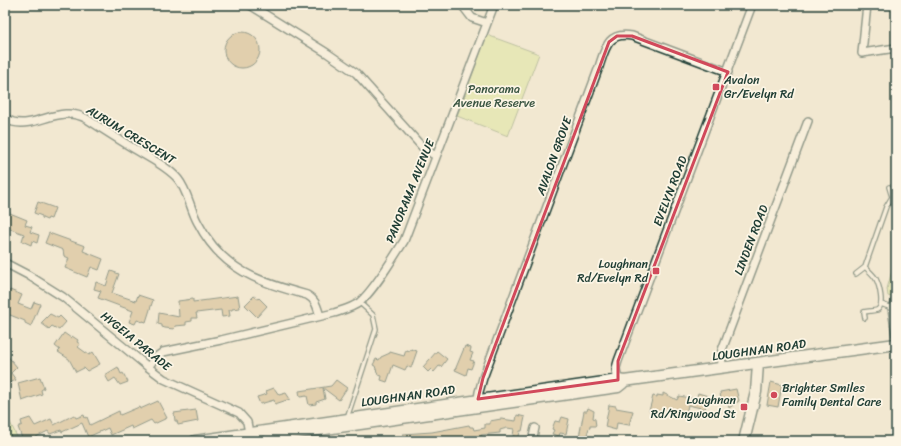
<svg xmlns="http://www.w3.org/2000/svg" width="901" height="446" font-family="Sriracha,sans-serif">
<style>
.green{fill:#dae698;stroke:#7c9266}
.building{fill:#ccb282;stroke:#1f3d34}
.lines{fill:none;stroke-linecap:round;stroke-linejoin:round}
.service-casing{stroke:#1f3d34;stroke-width:6}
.minor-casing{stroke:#1f3d34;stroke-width:10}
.secondary-casing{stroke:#1f3d34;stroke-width:13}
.service{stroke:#fcf5e5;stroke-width:3.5}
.minor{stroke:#fcf5e5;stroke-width:7}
.secondary{stroke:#fcf5e5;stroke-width:10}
.marked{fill:none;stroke:#d1495b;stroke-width:3;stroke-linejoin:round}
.poi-dot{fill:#d1495b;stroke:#fcf5e5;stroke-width:1.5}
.labels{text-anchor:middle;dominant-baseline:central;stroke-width:3.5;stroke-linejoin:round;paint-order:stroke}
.poi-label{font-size:12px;fill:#1f3d34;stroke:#fcf5e5;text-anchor:start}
.park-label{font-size:12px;fill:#3b5643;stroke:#fcf5e5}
.street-label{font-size:12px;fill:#1f3d34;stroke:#fcf5e5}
</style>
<rect width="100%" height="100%" fill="#f2e8d1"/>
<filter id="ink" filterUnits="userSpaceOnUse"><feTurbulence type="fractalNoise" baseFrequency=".025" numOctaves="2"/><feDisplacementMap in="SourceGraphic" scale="8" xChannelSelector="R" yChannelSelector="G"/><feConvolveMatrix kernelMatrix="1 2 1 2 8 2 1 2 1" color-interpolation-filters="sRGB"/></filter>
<g filter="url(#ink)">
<path class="green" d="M487,35l52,19 -31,82 -51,-20z
M896,256v42l-8,-2 -1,-7z
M5,412l14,29h-14z"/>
<path class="building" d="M224 50a18 18 0 1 1 36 0a18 18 0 1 1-36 0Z
M38,202l17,6 -4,11 -3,-1 -1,2 -5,-2v-2l-8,-3z
M5,211l22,9 -2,5 7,2 -2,5 9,3 -2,8 -5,-2 -1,4 -9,-4 2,-7 -19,-7z
M49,233l36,13 -2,5 20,8 -4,11 -8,-3 -4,10 -22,-9 4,-10 -5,-2 -1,-6 -18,-7z
M111,271l8,3 -7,19 24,8 2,-6 15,5 -7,22 -3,-1v1l-6,-2 -2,4 -6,-2 4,-11 -35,-13 3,-7 -7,-2 2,-7 10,4z
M10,290l12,5 -4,9 13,5 3,-7 6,2 -9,22 -6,-3v-2l-20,-8v-11z
M238,296l2,12 -8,1v1h-3l1,6 -8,1 -1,-7 -25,3 1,5h-5v3l-6,1v3l-11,1 -1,3 -9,-1 -3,-1v-2l-4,-1 1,-11 20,4 -1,-16 15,-2v3z
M254,296l4,3 1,-1 8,8 -10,11 -12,-12z
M50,314l8,4 2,-2 6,6 -7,8 -7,-4 -3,3 -8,-6z
M64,333l7,5 1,-2 6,4 -1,2 3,2 -2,3 11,8 4,-3 7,12 -13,7 -3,-3 -8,4 -7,-13 -11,-7 2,-2 -5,-4z
M465,346l6,2 -1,4 3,1 -3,7 4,1 -3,8 -3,-1 -2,7 -11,-5z
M411,349l6,2 -6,17 -4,-2 -2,4 -12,-5 -6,17 -6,-2 1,-4 -4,-1 -3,-9 -2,-1 3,-6 3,1 2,-3 9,-4v-1l14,4 2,-6 4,1z
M437,351l10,8 -6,8 -2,-1 -5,6 -3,-3 -3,3 -5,-5z
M5,353l12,14 -6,6 5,7 -11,5z
M118,367l3,7 2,-1 5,9 -8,3 -5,-7 -6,4 -4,-7z
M40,377l4,11 -3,2 1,4 -20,7 -4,-18z
M336,380l11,8 -8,12 -16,-12 2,11 -9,3v2l-7,1 -2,-9 -7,1 -1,-6 32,-5z
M771,382l11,3 -4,22 -11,-2z
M274,388l5,7 7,-2 4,6 -15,5 -1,-4 -14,4 -3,-7 10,-3 -1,-3z
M736,389l3,12 -10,7 -2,-9 -6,1 -1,-8z
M663,393l14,7 2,-4 17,3 2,-6 10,3 -3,13 -17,-4 -3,13 -21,-5 -1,3 -14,-5 4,-15 4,1v-2l6,1z
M158,401l9,17 -13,6 -3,-4 -19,9 -1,-3 -20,9 -3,-7 -20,9 -6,-14 -20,9 -1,-2 -11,4 -2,-3 -12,6 2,4h-7l-1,-2 -7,2 -5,-14 4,-2 -1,-4 9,-3 5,8 16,-7 3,6 20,-10 2,3 8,-3 1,3 2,-1 3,8 29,-14 1,4 19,-8 1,2z
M609,405l7,1v2l17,3 -4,14 -12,-2 -1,7 -11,-3z
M588,408l6,3 -1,7 2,1 1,7h-6v2h-1l-3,10 -7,-1 5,-26h3z
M196,410l2,11 -20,4 -1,-4h-2l-1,-8z
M517,415l8,2 -3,14h-2l-1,6 -6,-1 1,-7 -7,-1 -7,2v3l-19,2 1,6h-16v-2l-13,2 -2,-1 -47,1 -1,-7 29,-2 37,-7 1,2h3l1,3 11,-2v-4h5v-3l11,-2 15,2z
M562,417l7,2 -3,15 -6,-1 -1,3 -7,-2 2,-4 -2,-1 3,-8 5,1z"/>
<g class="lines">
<g class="service-casing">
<path id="service" d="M889,187l3,10h4
M856,274l9,-7 21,-60 6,-10
M881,304l11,4 2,-10
M865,318l-1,-6c4,-1 10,-1 13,-2 8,-4 2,-25 -1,-31 -3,-5 -7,-8 -11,-12
M347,418l29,-89 -3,-14 -14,-13"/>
</g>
<g class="minor-casing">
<path id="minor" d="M250,5l77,48 29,20 68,76 12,7
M462,5l10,13 15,5
M867,5l-5,48 34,-5
M5,118c3,1 5,3 8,4 24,6 48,-18 74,-3 17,11 34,22 51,32 13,8 30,16 40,28 10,12 12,30 20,44 24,47 61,59 109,72 9,5 10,12 13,21
M5,263l23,12 35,22 85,70 16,12 75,34 8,9 2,11
M892,308l4,27
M148,367l8,-10 7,-5 58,-12 113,-27c9,-3 18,-5 26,-11 15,-13 33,-44 44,-61l90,-236
M723,368l-2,-10 1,-8 86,-229
M618,384l-2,-16 2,-7 134,-356
M478,399l1,-7 4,-14 116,-311c6,-18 9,-36 33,-31l96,36
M532,441l3,-13"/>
</g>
<g class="secondary-casing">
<path id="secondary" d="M270,437l348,-50 5,-4
M195,441l423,-61 6,1 272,-37
M744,441l12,-49 2,-28"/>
</g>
<use href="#service" class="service"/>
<use href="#minor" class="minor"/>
<use href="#secondary" class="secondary"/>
</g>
</g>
<path d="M0 0H901V446H0ZM617,36h15l96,36 -110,289v19l-140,19 5,-21 126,-336z" fill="#f2e8d1" fill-opacity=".55" fill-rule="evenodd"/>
<path class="marked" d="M617,36h15l96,36 -110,289v19l-140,19 5,-21 126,-336z"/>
<g class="poi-dot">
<rect x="712" y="83" width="8" height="8" rx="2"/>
<rect x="652" y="267" width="8" height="8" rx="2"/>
<circle cx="774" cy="395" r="4"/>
<rect x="740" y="403" width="8" height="8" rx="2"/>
</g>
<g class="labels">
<g class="poi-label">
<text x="724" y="80">Avalon<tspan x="724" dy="14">Gr/Evelyn Rd</tspan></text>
<text x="648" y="264" text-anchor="end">Loughnan<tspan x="648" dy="14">Rd/Evelyn Rd</tspan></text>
<text x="782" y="388">Brighter Smiles<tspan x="782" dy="14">Family Dental Care</tspan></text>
<text x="736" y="400" text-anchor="end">Loughnan<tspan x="736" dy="14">Rd/Ringwood St</tspan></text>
</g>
<g class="park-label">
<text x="494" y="89">Panorama<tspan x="494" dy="14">Avenue Reserve</tspan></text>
</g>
<g class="street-label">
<text transform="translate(131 135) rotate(31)">AURUM CRESCENT</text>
<text transform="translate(554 156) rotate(-70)">AVALON GROVE</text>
<text transform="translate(410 191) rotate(-68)">PANORAMA AVENUE</text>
<text transform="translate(670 191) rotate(-69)">EVELYN ROAD</text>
<text transform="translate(751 240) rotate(-69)">LINDEN ROAD</text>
<text transform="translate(136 341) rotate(39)">HYGEIA PARADE</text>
<text transform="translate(759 350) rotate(-8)">LOUGHNAN ROAD</text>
<text transform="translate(408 396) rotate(-8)">LOUGHNAN ROAD</text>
</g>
</g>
<rect width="901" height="446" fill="none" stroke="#fcf5e5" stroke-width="20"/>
<rect x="10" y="10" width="881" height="426" fill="none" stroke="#1f3d34" stroke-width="1.5" filter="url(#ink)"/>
</svg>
